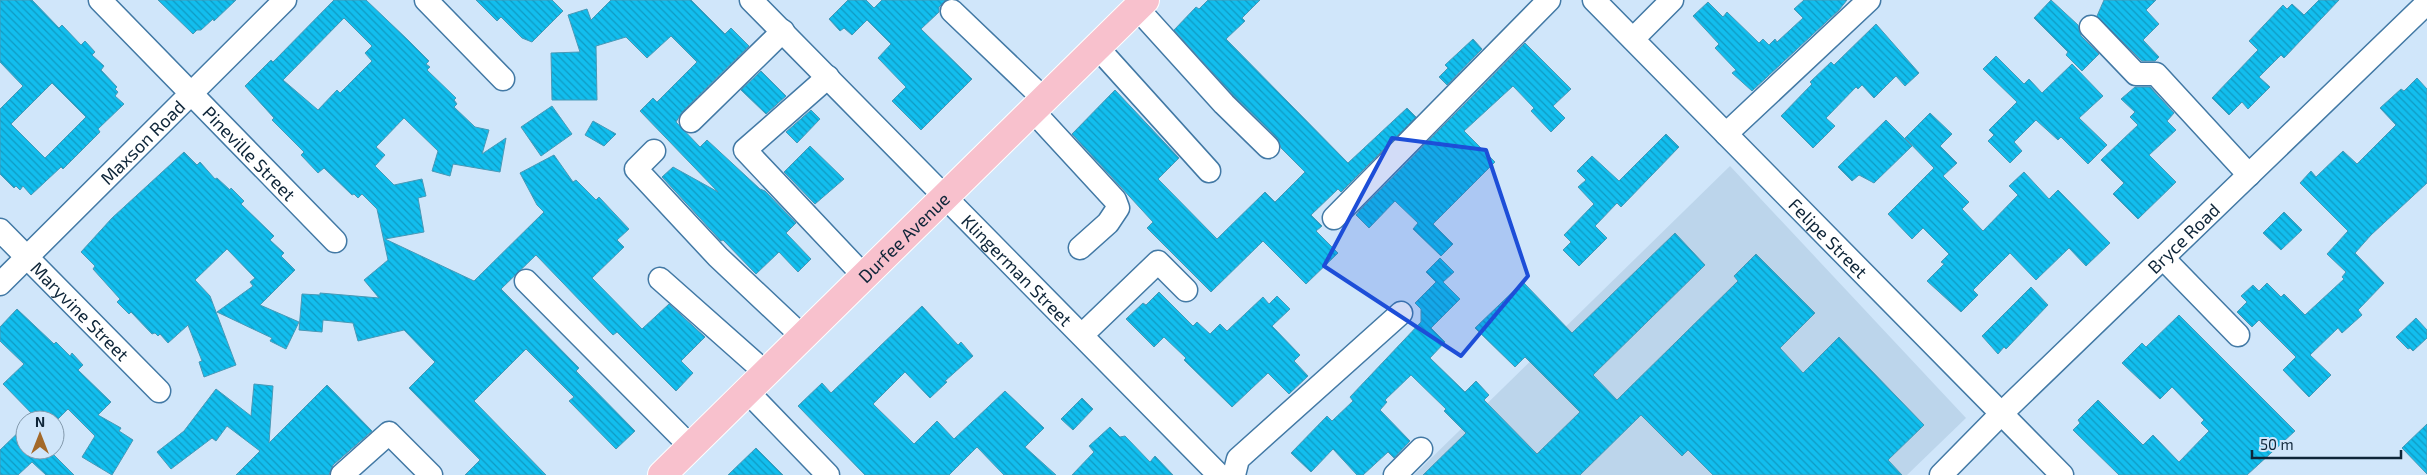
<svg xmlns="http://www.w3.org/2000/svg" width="2427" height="475" font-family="'Exo 2',sans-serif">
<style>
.built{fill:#bcd5eb}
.building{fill:url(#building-back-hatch);stroke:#4799b7;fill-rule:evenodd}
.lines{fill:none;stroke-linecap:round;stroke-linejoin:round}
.minor-casing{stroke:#4279a5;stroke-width:25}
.major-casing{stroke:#fff;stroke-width:30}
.minor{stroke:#fff;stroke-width:22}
.major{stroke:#f8c1cd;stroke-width:28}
.marked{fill:#1d4ed8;fill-opacity:0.2;stroke:#1d4ed8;stroke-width:4;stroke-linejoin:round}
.labels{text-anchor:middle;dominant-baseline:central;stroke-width:4;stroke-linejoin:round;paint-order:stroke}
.street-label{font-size:18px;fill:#0e2538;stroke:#d0e6fa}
</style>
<defs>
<pattern id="building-back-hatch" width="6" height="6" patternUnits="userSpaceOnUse" patternTransform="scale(1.25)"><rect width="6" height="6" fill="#12beee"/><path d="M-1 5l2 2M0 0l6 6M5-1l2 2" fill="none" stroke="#0f9ac2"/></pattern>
</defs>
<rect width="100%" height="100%" fill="#d0e6fa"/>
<path class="built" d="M1730,166l236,252 -59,57h-493z"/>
<path class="building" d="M0,0h32l27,28 3,-3 19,20 4,-4 10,11 -3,3 12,11 -3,4 16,17 -2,2 3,3 -3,4 9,8 -26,25 2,3 -37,37 -2,-2 -30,28 -8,-9 -3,4 -4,-4 -2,2 -14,-14v-65l23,-23 -23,-24zM52,83l34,34 -41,41 -34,-34z
M158,0h78l-22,21 -1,-2 -12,11h-4l-4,4z
M334,0h32l42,40 21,21 -3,3 4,3 -3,3 29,28 -2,2 3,4 -3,3 21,20 14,3 -7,24 24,-16 -6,34 -47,-8 -3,12 -18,-5 6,-20 -34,-33 -28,29 9,8 -10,11 19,19 28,-6 4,17 -8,2 6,34 -39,7 89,42 70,-69 -7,-7 -17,-32 34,-18 19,27 3,-2 20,20 3,-3 30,32 -12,11 7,7 -32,31 50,51 27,-25 36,33 -24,24 12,12 -17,18 -59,-59 -4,3 -77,-80 -35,34 78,79 -3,3 59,60 -19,18 -47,-48 5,-4 -48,-48 -52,52 72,74h-81l15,-15 -71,-72 26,-26 -31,-32 -46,11 -5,-18 -30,-3 -1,12 -23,-2 3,-36 18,1v-2l59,5 -15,-18 24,-20 -11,-51 -15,-15 -4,4 -4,-4 -2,1 -28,-27 -6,5 -17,-18 3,-3 -32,-32 2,-2 -29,-32 26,-26 2,2zM344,18l28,28 -7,7 7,8 -32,32 -3,-3 -19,20 -35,-30z
M476,0h76l11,11 -31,31 -10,-4 -21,-21 -4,4z
M611,0h80l34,34 6,-6 18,18 -67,66 -6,10 24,25 7,-7 53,49 5,2 31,32 -10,10 25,26 -13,13 -19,-20 -23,22 -33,-34 -2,1 -59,-64 11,-10 45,25 -78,-81 13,-13 4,4 40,-40 -26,-26 -24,22 -21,-21 -30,9 1,54h-45l-1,-47 29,-1 -12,-37 19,-6 4,11z
M848,0h18l8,8 8,-8h64l-7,7v5l-18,17 51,50 -51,51 -29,-29 14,-14 -28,-29 13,-14 -24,-24 -15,15 -8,-7 -4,3 -11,-12z
M1208,0h52l-18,18 3,3 -19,18 122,124 59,-55 9,9 -75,75 -3,-3 -27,26 11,11 -6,5 22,22 -32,31 -43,-43 -52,51 -64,-64 6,-6 -81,-88 43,-44 64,68 -21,21 59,60 48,-47 10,10 30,-30 -24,-24 -4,-10 -44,-43 -59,-65 22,-23 3,2z
M1804,0h43l-8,10 -87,81 -20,-18 4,-3 -21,-22 4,-4 -26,-28 15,-14 15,15 4,-5 32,31 4,-4 6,6 6,-6 2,3 26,-24 -9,-9z
M2051,0l27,25 3,11 18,18 -17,17 -16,-16 2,-3 -34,-34z
M2104,0h52l-10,10 13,14 -16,16 16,17 -4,4h-13l-45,-45z
M2319,0h20l-55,58 -3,-3 -22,22 11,10 -22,22 -6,-7 -13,13 -17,-17 46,-48 -9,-9 34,-36 4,4 5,-5 12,11z
M1876,24l43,49 -14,13 -9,-10 -22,22 -12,-13 -4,4 -2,-2 -30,31 9,8 -22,22 -32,-32 31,-32 -2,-2 21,-20 3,3z
M1473,39l9,10 -35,36 -8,-8 9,-9 -3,-3z
M1525,43l46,46 -18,17 12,12 -14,14 -20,-21 3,-3 -21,-22 -49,45 31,31 -62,62 20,20 -12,12 -28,-27 5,-6 -23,-22 -26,27 -13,-13 4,-5z
M1996,56l28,28 5,-5 13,14 30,-29 31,32 -24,22 28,27 -19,19 -27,-27 -3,3 -22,-20 -22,22 8,9 -12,12 -22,-22 6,-6 -5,-5 28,-28 -34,-33z
M761,71l25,25 -20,18 -25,-24z
M2417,78l10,11v94l-56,52 -16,18 29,30 -26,27 4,5 -20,18 -4,-5 -28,27 21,20 -22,22 -26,-27 13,-13 -37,-37 -7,7 -15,-15 10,-10 -6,-6 12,-11 6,6 8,-8 14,14 3,-3 21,21 39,-36 -2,-2 4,-5 -19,-18 21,-23 -48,-48 11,-12 5,6 27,-26 14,13 39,-39 -16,-17 21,-19 3,2z
M2135,87h15l24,26 -7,8 9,9 -27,25 27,27 -38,37 -25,-25 11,-11 -23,-23 37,-35 -8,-8 5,-5 -14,-13z
M552,106l20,28 -31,22 -20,-29z
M811,110l9,9 -23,24 -11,-11z
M1930,113l22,21 -12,12 17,17 -14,13 26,26 -7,7 21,22 35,-36 -9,-9 15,-14 25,27 9,-9 52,53 -24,23 -17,-18 -33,32 -26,-27 -37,37 5,5 -17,17 -34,-31 17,-17 -3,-2 8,-8 -26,-26 -11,11 -24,-25 46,-46 -29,-30z
M1886,120l26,26 -38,37 -15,-8 -7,6 -14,-14z
M593,121l23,13 -12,12 -19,-11z
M1666,134l13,13 -58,60 -4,-4 -22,23 12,12 -28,28 -16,-16 8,-8 -7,-7 30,-31 -16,-17 8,-7 -9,-9 15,-15 27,25z
M810,146l34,33 -29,25 -31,-32z
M184,152l13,13 3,-3 15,17 2,-1 13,12 1,-2 13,13 -3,3 33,32 -4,4 14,13 -3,3 14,14 -35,35 39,17 -13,27 -16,-8 2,-3 -55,-26 36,-26 -3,-4 5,-4 -28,-29 -32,31 15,16 26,69 -32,12 -5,-15 3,-1 -14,-36 -20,18 -8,-9 -2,2 -3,-3 -3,1 -21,-22 -2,2 -12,-12 3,-3 -27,-30 2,-3 -14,-14 31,-34z
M2284,212l18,18 -21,20 -18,-17z
M1675,233l30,32 -112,110 24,25 121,-119 -4,-5 22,-22 59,59 -35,35 23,25 36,-36 85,88 -36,35 14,15h-189l-25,-25 -6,6 -41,-41 -61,60h-157l43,-42 -22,-22 2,-2 -35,-34 -26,25 2,2 -7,8 30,31 -16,17 -6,-6 -25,23h-6l-24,-26 -22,23 -20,-19 36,-37 5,5 21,-20 -3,-4 71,-75v-13l-6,-6 21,-21 -10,-10 14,-14 14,14 -11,10 17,17 -29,29 14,14 -15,16 35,34 11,-11 13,14 -5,5 53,54 43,-42 -55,-55 -10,10 -40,-39 48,-46 49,51z
M2031,287l17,18 -42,44 -2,-2 -6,7 -16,-18z
M1159,292l34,34 4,-4 13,12 10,-10 7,7 36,-34 6,7 8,-8 13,13 -18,17 28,29 -6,6 14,15 -19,18 -21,-21 -36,34 -48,-47 2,-2 -22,-21 -10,10 -28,-28 17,-16 3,2z
M922,306l36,39 3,-3 12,14 -28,25 2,1 -17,16 -25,-26 -32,32 41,40 23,-23 17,18 51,-48 39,37 -19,19 31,28h-52l-27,-28 -28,28h-84l-67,-69 24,-23 9,10z
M17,309l37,35 2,-2 14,14 2,-3 11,12 -5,5 33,32 -13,13 23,13 -2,3 14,9 -21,35 -30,-18 13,-21 -27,-27 -11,11h-19l-35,-36 21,-20 -24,-23v-14z
M2179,315l116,116 -48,44h-128l-46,-45 7,-7 -2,-3 20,-20 45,45 10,-10 26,27 30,-31 -8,-8 3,-3 -32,-33 -12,12 -38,-36 20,-20 4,4z
M2416,318l11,12v8l-14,13 -3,-3 -2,1 -12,-12z
M254,384l19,2 -4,57 58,-58 45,46 -39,34 -4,10h-93l24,-24 -33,-25 -11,15 -4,-3 -41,31 -14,-17 27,-21 32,-42 35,27z
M1082,398l11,11 -20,21 -12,-11z
M2427,424v50l-25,-26z
M25,426v24h24l25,25h-28l-14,-13 -14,13h-18v-25z
M1110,427l10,10 5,-1 25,26 5,-6 18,19h-101l22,-23 -5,-6z
M756,448l27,27h-55z"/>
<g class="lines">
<g class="minor-casing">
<g id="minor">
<path id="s1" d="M100,0l235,241"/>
<path d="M426,0l77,79"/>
<path id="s2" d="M751,0l468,475"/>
<path id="s3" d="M1594,0l468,475"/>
<path d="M1137,8l87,96 44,43"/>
<path d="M952,11l92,88"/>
<path d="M2091,27l45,47h20l93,101"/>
<path d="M1633,39l39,-39"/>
<path d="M1097,47l112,124"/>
<path d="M828,77l-83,73 119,126"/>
<path d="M1033,111l82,89 3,8 -10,15 -28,25"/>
<path d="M691,121l92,-90"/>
<path d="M1726,134l143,-134"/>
<path d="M654,151l-18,18 82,88 85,80"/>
<path d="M1334,218l215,-218"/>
<path id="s4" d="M0,230l159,161"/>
<path d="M2163,258l75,77"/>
<path d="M660,279l106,94"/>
<path d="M526,281l165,166"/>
<path id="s5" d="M0,284l285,-284"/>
<path d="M1082,335l76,-73 28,28"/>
<path d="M747,391l81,84"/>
<path d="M342,475l47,-42 42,42"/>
<path d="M1234,475l4,-16 163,-146"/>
<path d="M1395,475l26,-26"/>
<path id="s6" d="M1941,475l61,-62 425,-410"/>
</g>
</g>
<g class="major-casing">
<g id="major">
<path id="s7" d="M662,475l483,-475"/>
</g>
</g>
<use href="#minor" class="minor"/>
<use href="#major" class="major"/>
</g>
<path class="marked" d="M1392,138l94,12 42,126 -67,80 -137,-90z"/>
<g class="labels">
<g class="street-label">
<text stroke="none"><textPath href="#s5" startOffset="201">Maxson Road</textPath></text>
<text stroke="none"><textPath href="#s1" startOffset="214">Pineville Street</textPath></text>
<text stroke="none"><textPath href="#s3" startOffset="334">Felipe Street</textPath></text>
<text stroke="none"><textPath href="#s7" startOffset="339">Durfee Avenue</textPath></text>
<text stroke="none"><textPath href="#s6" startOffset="339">Bryce Road</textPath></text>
<text stroke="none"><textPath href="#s2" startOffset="379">Klingerman Street</textPath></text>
<text stroke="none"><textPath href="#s4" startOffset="114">Maryvine Street</textPath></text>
</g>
</g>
<g transform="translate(40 435)"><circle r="24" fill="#d0e6fa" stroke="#8299ac"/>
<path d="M0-4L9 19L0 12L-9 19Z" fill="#a36929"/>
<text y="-8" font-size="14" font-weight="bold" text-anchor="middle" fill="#0e2538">N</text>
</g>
<path d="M2252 450v8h149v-8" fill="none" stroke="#0e2538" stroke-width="2.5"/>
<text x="2260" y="450" font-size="15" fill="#0e2538" stroke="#d0e6fa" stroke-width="4" paint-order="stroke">50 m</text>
</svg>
